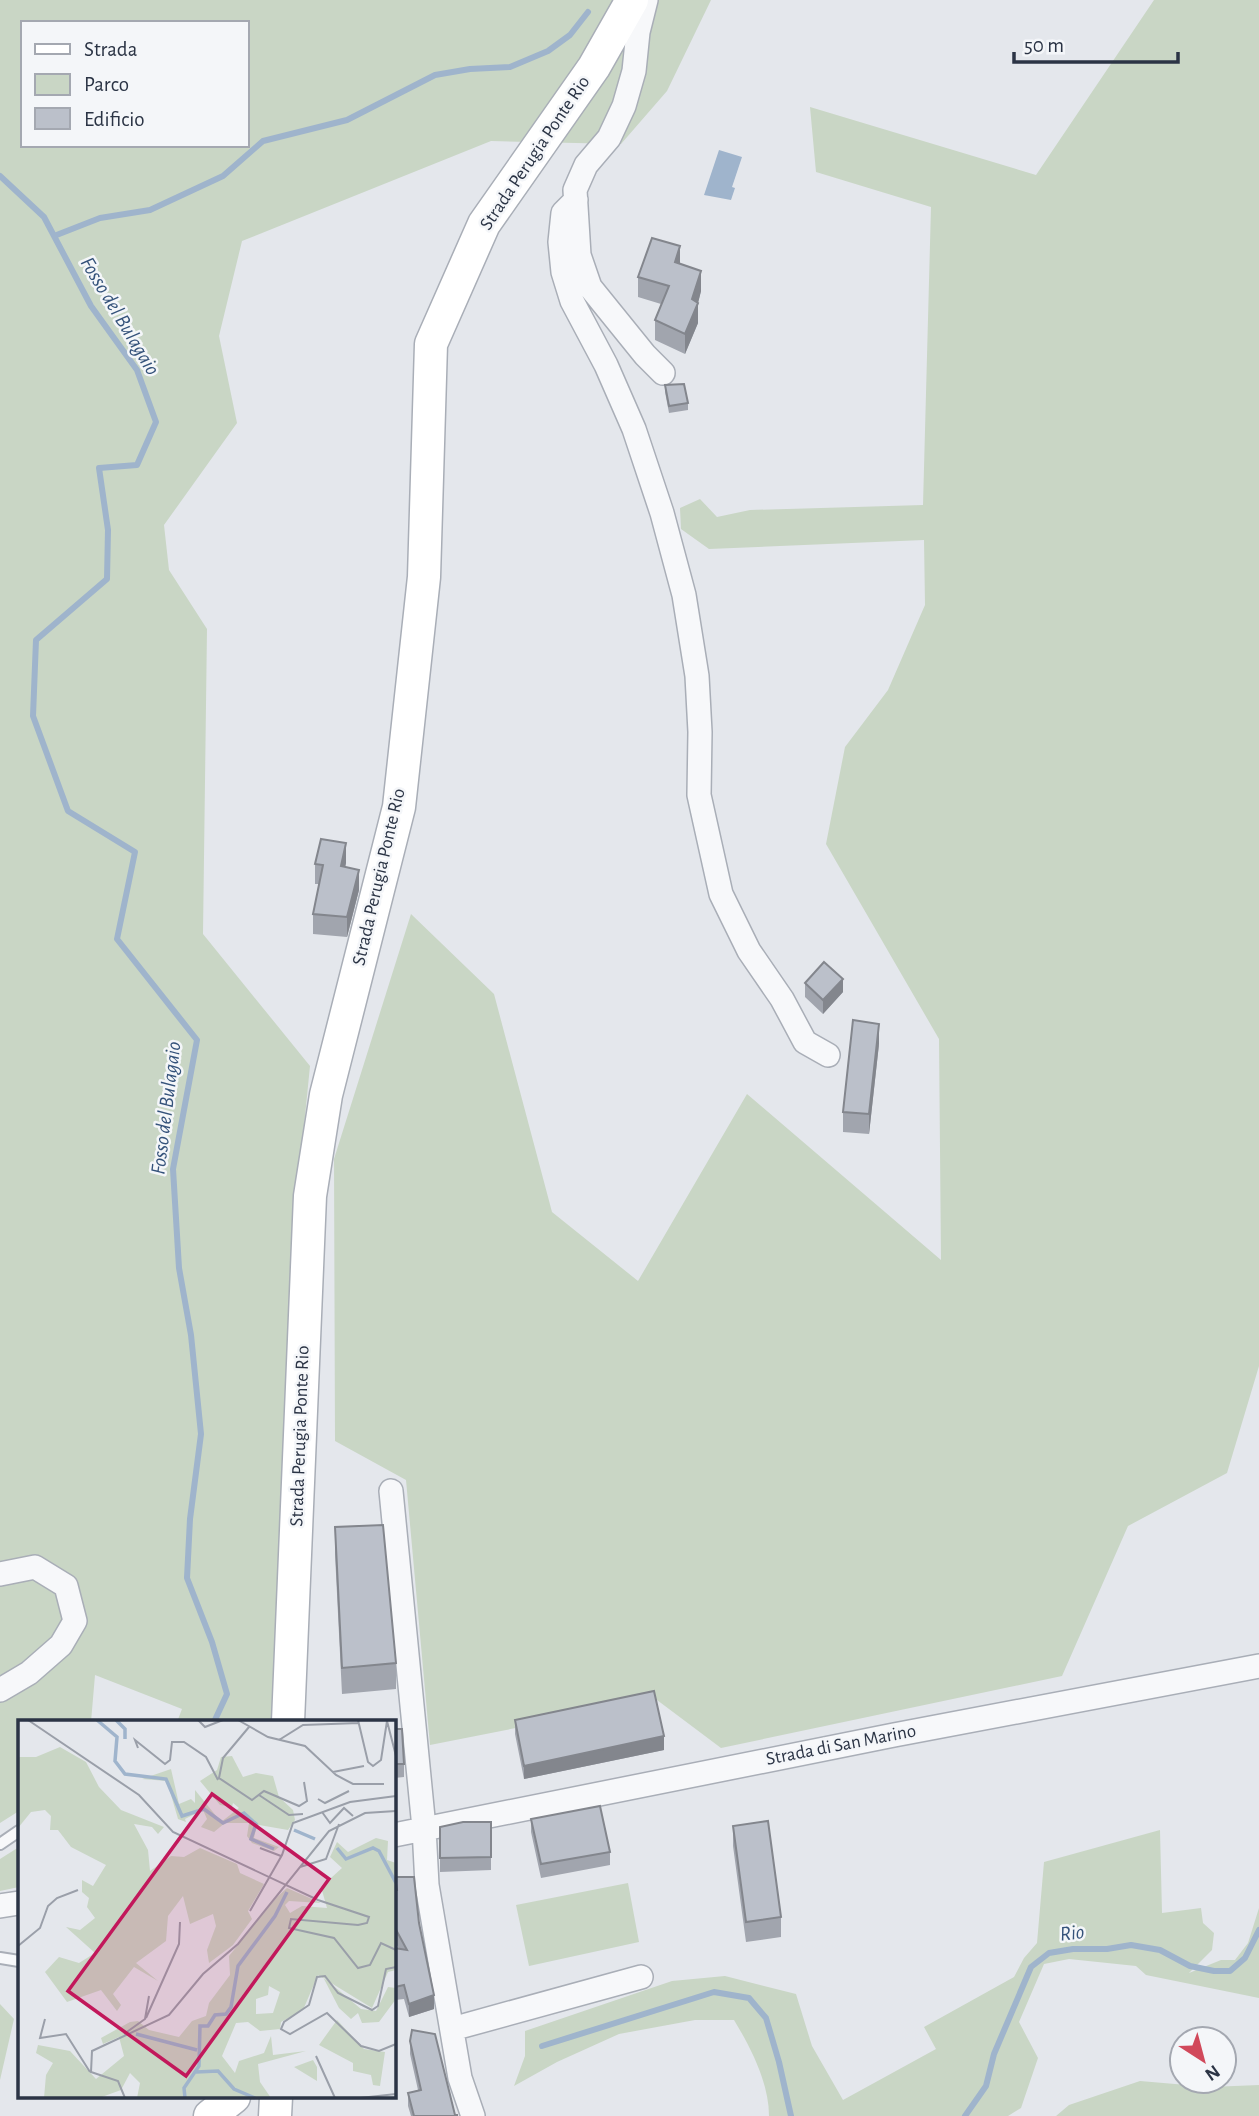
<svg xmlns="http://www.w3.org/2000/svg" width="1259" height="2116" font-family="'Alegreya Sans',sans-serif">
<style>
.green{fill:#c9d6c5;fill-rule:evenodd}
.water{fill:#9fb4cc}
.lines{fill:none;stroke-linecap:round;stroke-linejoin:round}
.stream{stroke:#9fb4cc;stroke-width:6}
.service-casing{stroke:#a9aeb7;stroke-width:14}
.minor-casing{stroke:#a9aeb7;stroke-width:26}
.secondary-casing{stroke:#a9aeb7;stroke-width:35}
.service{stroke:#f7f8fa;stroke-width:10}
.minor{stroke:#f7f8fa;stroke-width:23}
.secondary{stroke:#fff;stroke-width:32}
.wall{fill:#a1a5ae}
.shaded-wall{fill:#83868d}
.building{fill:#bbc0ca;stroke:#83868d;stroke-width:2}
.labels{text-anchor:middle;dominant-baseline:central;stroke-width:5;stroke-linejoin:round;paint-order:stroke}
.street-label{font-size:19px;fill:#2b3445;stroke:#f4f6f9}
.water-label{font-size:21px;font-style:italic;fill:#34527a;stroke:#f4f6f9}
.inset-river{fill:none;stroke:#9fb4cc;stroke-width:3.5}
.inset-road{fill:none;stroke:#9a9fa9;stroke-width:2}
.view{fill:#c2185b;fill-opacity:0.15;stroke:#c2185b;stroke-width:3.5}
.inset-edge{fill:none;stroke:#2b3445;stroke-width:3.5}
</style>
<rect width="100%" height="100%" fill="#e4e7ec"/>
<path class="green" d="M0,0h711l-44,91 -46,53 -130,-3 -249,100 -23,95 18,87 -73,102 5,45 38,59 -4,305 107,132 -18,181 -19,475h-96l5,-13 -87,-34 -4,47h-72v89l-19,12zM23,23h224v122h-224z
M1154,0h105v1366l-32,107 -99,53 -66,150 -341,72 -64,-48 -227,45 -24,-265 -71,-39 -1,-282 77,-245 83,80 58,218 86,69 109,-187 194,166 -2,-221 -113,-195 19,-97 43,-57 37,-85 -1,-65 -215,9 -28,-20 -1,-21 20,-9 17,18 33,-7 173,-5 8,-298 -115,-35 -6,-65 226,68z
M1160,1830l2,83 39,-5 2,15 11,10 -2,17 -23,23 32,-13h14l13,-17 11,-35v90l-113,-23 -10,-9 -67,-7 -25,5 -25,58 19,36 -17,50 -13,8h-239c0,-33 -18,-68 -35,-96h-39l-76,14 -62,28 -43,24 11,-30v-25l147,-50 53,-5 71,18 16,52 31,54 93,-51 -12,-22 90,-50 10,-19 13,-15 7,-81z
M19,1847v40l-19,4v-32z
M628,1883l11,59 -110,24 -13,-61z
M0,2004l14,15 -14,61z
M1140,2081l70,6 49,-2v31h-203l13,-11z"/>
<path class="water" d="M719,150l23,7 -10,30 3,1 -4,12 -27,-5z"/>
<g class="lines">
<path class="stream" d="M0,176l44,41 47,89 46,64 19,52 -19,43 -38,3 9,62 -1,49 -71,61 -3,76 35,95 67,41 -18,87 80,101 -24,129 6,99 12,67 10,99 -11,85 -3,59 25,64 15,52 -13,28
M54,236l46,-18 50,-8 73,-34 40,-35 84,-21 88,-45 35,-6 40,-2 38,-16 22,-16 18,-23
M542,2046l172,-54 35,6 17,20 13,44 12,54
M965,2116l21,-30 8,-32 37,-87 18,-14 24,-4h34l24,-4 29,5 30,16 24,5h16l15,-13 14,-28"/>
<g class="service-casing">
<path id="service" d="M0,1844l19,-13
M0,1958l19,3"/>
</g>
<g class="minor-casing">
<path id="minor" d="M646,0l-8,32 -4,39 -10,35 -15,32 -23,27 -11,25 4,65 11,32 55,68 18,18
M576,200l-13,13 -3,29 3,30 9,29 34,64 28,64 28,84 22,82 13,81 3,56 -1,63 22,99 28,57 33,48 23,43 23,13
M391,1491l33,337 3,57 33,193 13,38
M0,1574l35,-7 31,19 9,35 -14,24 -32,28 -29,17
M394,1835l500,-100 365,-69
M0,1906l19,-3
M452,2029l189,-52"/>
</g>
<g class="secondary-casing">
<path id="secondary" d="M288,1722l22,-526 16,-101 73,-288 25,-230 7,-233 53,-120 110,-157 38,-67
M210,2116l24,-19
M275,2116l1,-19"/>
</g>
<use href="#service" class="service"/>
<use href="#minor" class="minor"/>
<use href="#secondary" class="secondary"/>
</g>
<path class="wall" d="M680,264l21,27 -3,12v20l-13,31 -30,-14v-20l6,-16 -23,-7v-20z
M665,385l23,18v7l-19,3 -4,-21z
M346,863l-1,4 14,23 -12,47 -34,-3v-20l6,-30h-4v-20z
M805,983l38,9 -20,22 -18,-17z
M879,1044l-10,90 -26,-2v-20z
M335,1527l61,136v26l-54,5 -7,-140z
M515,1720l149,30 -140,29 -9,-45z
M394,1729l10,35v13l-10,1z
M531,1819l79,33v13l-69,13 -10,-46z
M491,1822v48l-51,2v-45z
M733,1826l48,91v20l-35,5 -13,-96z
M395,1877l24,46 15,86 -25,8 -5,-18 -9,1 -1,-10v-42l5,1 -5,-10z
M410,2041l45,74 2,1h-46l-3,-10v-13l10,-3 -8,-36z"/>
<path class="shaded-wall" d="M680,246v20l-5,-4z
M701,271v20l-3,12v20l-13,31v-20l7,-35z
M346,843v20l-5,23v-20z
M359,870v20l-12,47v-20z
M843,979v13l-20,22v-14z
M879,1024v20l-10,90v-20z
M664,1736v14l-140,29v-13z
M434,1995v14l-25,8v-13z"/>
<path class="building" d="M652,238l28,8 -5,16 26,9 -9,28 6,4 -13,31 -30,-14 14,-34 -31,-9z
M684,384l4,19 -19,3 -4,-21z
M321,839l25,4 -5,23 18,4 -12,47 -34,-3 10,-49 -8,-1z
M824,962l19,17 -20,21 -18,-17z
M853,1020l26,4 -10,90 -26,-2z
M383,1525l13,138 -54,5 -7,-141z
M654,1691l10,45 -140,30 -9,-46z
M394,1729h8l2,35h-10z
M600,1806l10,46 -69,12 -10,-45z
M768,1821l13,96 -35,5 -13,-96z
M463,1822h28v35l-51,1v-31z
M395,1877h19l5,46 15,72 -25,9 -5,-19 -9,2 -1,-11v-28l13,2 -13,-24v-35l3,-1z
M412,2030l23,4 20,81h2v1h-43l-6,-23 13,-3 -11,-49z"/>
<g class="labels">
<g class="street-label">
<text transform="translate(535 153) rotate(-56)">Strada Perugia Ponte Rio</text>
<text transform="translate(379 877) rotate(-77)">Strada Perugia Ponte Rio</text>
<text transform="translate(300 1436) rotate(-88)">Strada Perugia Ponte Rio</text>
<text transform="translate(841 1745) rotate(-11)">Strada di San Marino</text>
</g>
<g class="water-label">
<text transform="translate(120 316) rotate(59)">Fosso del Bulagaio</text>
<text transform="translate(166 1108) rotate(-83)">Fosso del Bulagaio</text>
<text transform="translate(1072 1933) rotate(-6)">Rio</text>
</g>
</g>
<g transform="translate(18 1720)">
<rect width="378" height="378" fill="#e4e7ec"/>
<path d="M42,27l26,15 13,25 22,23 43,17 -6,7 -6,-7 -18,-3 14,26 2,21 21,-15 13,1 16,-9 37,16 3,9 24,11 -16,27 4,8 -19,26 -24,18 -2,-13 9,-24 -3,-12 -23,10 -7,-28 -15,20 -2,25 -30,22 22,18 -24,-14 -21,27 8,11 -4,6 -16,-21 -34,12 -22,-30 14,-15 20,6 16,-10 -29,-26 14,3 15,-12 -8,-11 2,-9 -7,-6v-12l11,6 13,-21 -35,-18 -13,-17h-8l1,-14 -6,-6 -14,2 -13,16v-71h18zM214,36l11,21 13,-4 17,3 6,21 14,13 2,10 -7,10 -29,-5 -3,4 -2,9 25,9 -5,4 -22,-8 -5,-7 2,-13h-24l-11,9 -13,-5 6,-8 -4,-9 -18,9 1,3 -8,-3 -11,-38 -25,-2 29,-10 8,35 12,-5 4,4v-13l26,32 18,-14 -6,-5 -1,4 -12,-2 -20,-24 17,-11 4,-13zM358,118l12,3 -1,19 9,3v107l-8,2 -16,36 -54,-33 -15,35 -22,12 -1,7 -20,2 -12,-9 -12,1 -14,33 13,17 4,-12 25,-8 7,-17 2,19 33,-4 -48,13 2,18 11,16h-134l3,-15 -10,-10 -9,17 -22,8h-55l2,-23 7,-12 -17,-10 2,-8 32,6 26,28 28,-23 -5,-19 -16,7 -2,-6 29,-16 8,-1 11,9 30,7 13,-16 14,-5 3,-13 21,-28 -1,-19 48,-59 10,-9 34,15 -32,-2 -4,4 5,8 12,-7 25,2 -6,-21 21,-19 -12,-11 7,-15 11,10zM251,266l11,6 -7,21 -17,1v-15l12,-4zM305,257l38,32 15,2 12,-24 8,1v11l-17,23 -17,1 -4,-10 -7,6 -12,-11zM319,300l27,29 21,3 -5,34 -7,-1 -2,-10 -18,-4v-8l-34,-18zM295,340l4,7v14l-23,-14z" fill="#c9d6c5" fill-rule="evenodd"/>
<path class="inset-river" d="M79,0l20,17 -2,24 10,13 41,5 16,37 22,-7 19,14 21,-10 12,11 -5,15 23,10M98,0l9,9v10M276,110l21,9M319,128l9,11 27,-11 6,3 17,32M118,314l61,16M178,352l22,-1 16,18 21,9M167,378l-1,-10 15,-22 1,-40h8l7,-11 11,-1 5,-7 7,-41 37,-50 12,-24"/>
<path class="inset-road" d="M10,0l111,75 34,37 145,68 51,17 -2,6 -9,2 -67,-6 -2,9 45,10 24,30 12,-3 11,-22 15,7M180,0l7,7 18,-7M220,0l30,17 37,9 31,29 17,9h31M340,0l10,42 5,4 8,-6 6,-39M369,1l9,35M231,7l-26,31 -4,20 33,22 12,-9 35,15 8,-5 -3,-19M261,20l24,-15 56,-2M120,28l-3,-8 30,24 5,-4 2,-18h12l22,15 12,23M315,52l31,-6M241,75l30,20 14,-1M300,79l7,4 24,-12M304,92l8,11 14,-15 9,8M242,128l21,8M282,147l26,-8 13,-35M232,191l32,-56 11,-32 57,-21 46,-6M0,226l22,-18 8,-22 9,-8 21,-8M378,247l-10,2 -8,37 -6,4 -34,-17 -13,-17 -8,1 -8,28 -25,17 -3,7 9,5 37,-21 34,33 18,5 17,-7M128,298l33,-74 1,-22M27,299l-5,19 26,-4 24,38M106,314l21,-15 4,-23M298,336l19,42M107,378l-7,-17 -27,-9 1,-21 77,-36 34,-41 35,-30 91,-113 36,-18 31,-2M342,378l36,-4"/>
<path class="view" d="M194,74l117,85 -143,197 -118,-85z"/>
<rect width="378" height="378" class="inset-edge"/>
</g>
<rect x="21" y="21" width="228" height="126" fill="#f4f6f9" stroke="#a4a8b1" stroke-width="2"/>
<rect x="35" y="44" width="35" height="10" fill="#ffffff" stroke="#a4a8b1" stroke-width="2"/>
<text x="84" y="56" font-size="21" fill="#2b3445">Strada</text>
<rect x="35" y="74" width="35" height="21" fill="#c9d6c5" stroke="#a4a8b1" stroke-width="2"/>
<text x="84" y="91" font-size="21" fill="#2b3445">Parco</text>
<rect x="35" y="108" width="35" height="21" fill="#bbc0ca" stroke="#a4a8b1" stroke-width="2"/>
<text x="84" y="126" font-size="21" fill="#2b3445">Edificio</text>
<g transform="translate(1203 2060) rotate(144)"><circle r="33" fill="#f4f6f9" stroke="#a4a8b1" stroke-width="2"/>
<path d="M0-5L12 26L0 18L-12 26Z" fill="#d1495b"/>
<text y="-10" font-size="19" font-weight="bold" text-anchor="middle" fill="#2b3445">N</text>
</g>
<path d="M1014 52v10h164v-10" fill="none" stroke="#2b3445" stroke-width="3.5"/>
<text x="1024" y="52" font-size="21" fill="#2b3445" stroke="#f4f6f9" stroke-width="5" paint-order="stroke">50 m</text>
</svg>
